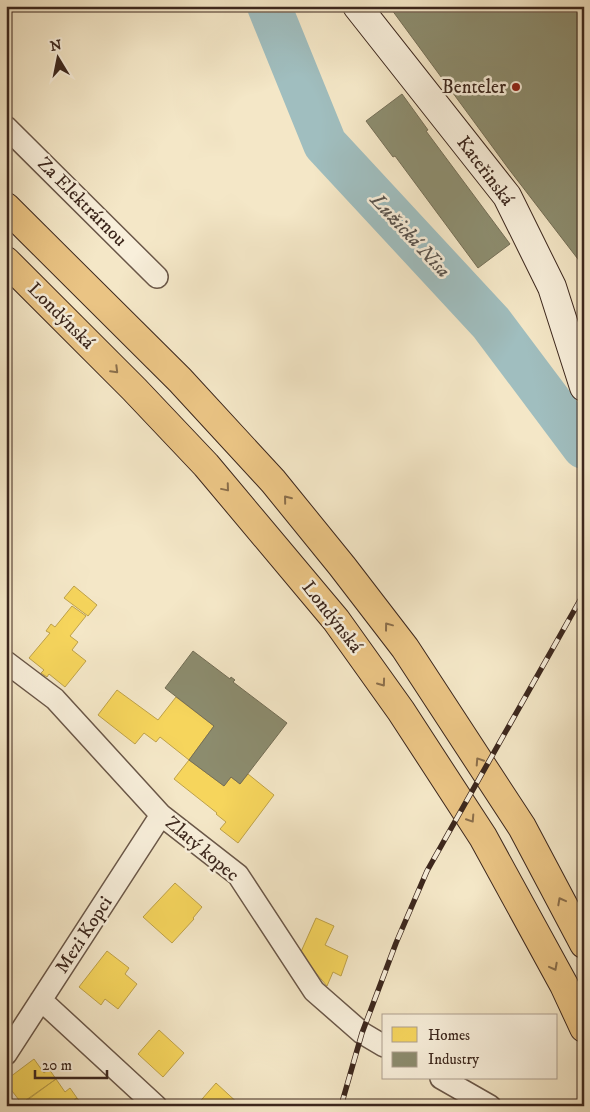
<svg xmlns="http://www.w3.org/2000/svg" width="590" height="1112" font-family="'IM FELL DW Pica',serif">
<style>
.homes{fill:#f6d55c;stroke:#bea149}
.industry{fill:#8c8c6e;stroke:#746e56}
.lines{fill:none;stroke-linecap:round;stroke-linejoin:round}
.river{stroke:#a0bebf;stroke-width:44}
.street-casing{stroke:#6a5748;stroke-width:24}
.secondary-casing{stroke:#3c271d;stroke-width:30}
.highway-casing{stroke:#3c271d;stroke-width:30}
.street{stroke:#f8efdb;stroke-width:21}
.secondary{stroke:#f8efdb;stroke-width:28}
.highway{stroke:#eac484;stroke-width:28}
.rail-casing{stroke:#3c271d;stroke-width:5.5}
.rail{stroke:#f8efdb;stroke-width:4;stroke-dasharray:11;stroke-linecap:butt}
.oneway{stroke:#8a6e4b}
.poi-dot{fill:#8f2418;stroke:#f8efdb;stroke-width:2}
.labels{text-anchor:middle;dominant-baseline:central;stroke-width:5;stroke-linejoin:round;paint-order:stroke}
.poi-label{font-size:19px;fill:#3c271d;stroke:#f8efdb;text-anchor:end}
.street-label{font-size:19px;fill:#3c271d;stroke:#f8efdb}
.water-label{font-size:20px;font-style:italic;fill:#5a544e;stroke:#f8efdb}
</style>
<rect width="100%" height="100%" fill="#f4e7c7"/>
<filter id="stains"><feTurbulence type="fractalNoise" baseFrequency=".004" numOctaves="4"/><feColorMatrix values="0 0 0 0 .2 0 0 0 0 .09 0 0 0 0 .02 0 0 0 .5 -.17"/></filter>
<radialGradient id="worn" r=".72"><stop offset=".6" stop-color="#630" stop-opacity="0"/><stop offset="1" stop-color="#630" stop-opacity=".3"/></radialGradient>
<path class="homes" d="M74,586l23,19 -9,11 -24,-18z
M72,606l14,10 -16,20 8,6 -6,8 14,11 -21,26 -16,-13 -2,3 -6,-4 3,-3 -15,-12 21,-25 -4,-2 5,-7 4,3z
M117,690l41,30 18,-23 38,29 -25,34 -29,-23 -4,5 -12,-9 -9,11 -37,-29z
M189,760l35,26 7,-9 9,7 8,-10 26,21 -36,48 -18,-14 6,-7 -10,-8 1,-1 -43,-34z
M175,883l27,24 -9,11 1,1 -22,24 -29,-26z
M316,918l18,8 -9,19 23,11 -7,20 -8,-4 -6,14 -27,-32z
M107,951l22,17 -4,6 12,10 -19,25 -13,-10 -4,6 -22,-18z
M159,1030l25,23 -21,24 -25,-23z
M34,1059l10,14 5,-4 7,10 -34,25 -16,-21v-3z
M56,1079l9,13 5,-4 7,10 -11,8h-36l-4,-6z
M216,1083l25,23h-45z
M77,1098l6,8h-17z"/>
<path class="industry" d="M389,6h195v261l-76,-99z
M402,94l26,36 -2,1 84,113 -32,24 -83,-112 -2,1 -27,-36z
M193,651l37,28 1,-2 4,3 -2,2 54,41 -47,61 -9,-7 -7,9 -35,-26 25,-34 -49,-38z"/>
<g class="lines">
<path class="river" d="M269,6l56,138 166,179 93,124"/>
<g class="street-casing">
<path id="street" d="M6,127l151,150
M6,662l49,37 106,116 77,60 76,116 48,42 22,13
M41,1000l115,106
M6,1054l155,-239
M441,1078l49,28"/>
</g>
<g class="secondary-casing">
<path id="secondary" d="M357,6l150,190 45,91 32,100"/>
</g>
<g class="highway-casing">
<path id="highway" d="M6,207l174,173 93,101 69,85 63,82 117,179 62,117
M6,261l128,128 72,76 130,155 65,91 82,126 81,148 20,43"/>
</g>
<use href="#street" class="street"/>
<use href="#secondary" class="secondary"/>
<use href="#highway" class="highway"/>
<g class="rail-casing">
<path id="rail" d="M341,1106l21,-73 34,-90 31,-72 157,-278"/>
</g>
<use href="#rail" class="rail"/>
</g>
<defs><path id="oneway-chevron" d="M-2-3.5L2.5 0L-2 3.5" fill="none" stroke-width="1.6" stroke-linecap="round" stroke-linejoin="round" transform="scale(1.25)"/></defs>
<g class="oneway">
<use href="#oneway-chevron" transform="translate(115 370) rotate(45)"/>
<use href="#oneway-chevron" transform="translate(226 488) rotate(50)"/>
<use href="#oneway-chevron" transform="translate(287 499) rotate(-129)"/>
<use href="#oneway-chevron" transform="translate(388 626) rotate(-127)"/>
<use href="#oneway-chevron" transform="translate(382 683) rotate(54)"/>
<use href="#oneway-chevron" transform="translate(479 761) rotate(-123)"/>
<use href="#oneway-chevron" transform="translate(471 819) rotate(57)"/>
<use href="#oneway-chevron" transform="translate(561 901) rotate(-118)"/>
<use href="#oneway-chevron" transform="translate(554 967) rotate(62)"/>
</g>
<circle class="poi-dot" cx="516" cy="87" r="5"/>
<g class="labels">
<g class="poi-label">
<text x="506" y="87">Benteler</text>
</g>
<g class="street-label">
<text transform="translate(485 171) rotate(53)">Kateřinská</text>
<text transform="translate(82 202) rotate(45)">Za Elektrárnou</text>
<text transform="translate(61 316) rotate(45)">Londýnská</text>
<text transform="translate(332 617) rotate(52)">Londýnská</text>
<text transform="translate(202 849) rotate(40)">Zlatý kopec</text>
<text transform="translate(84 935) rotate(-57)">Mezi Kopci</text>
</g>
<g class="water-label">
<text transform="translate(410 236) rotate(47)">Lužická Nisa</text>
</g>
</g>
<rect width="590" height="1112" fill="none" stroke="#f4e7c7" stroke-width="25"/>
<rect x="8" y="8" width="575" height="1097" fill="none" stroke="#3c271d" stroke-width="2.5"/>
<rect x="12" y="12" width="565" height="1087" fill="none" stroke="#3c271d"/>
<rect x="382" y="1014" width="175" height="65" fill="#f8efdb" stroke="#ad9f8f"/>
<rect x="392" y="1027" width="25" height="15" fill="#f6d55c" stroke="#ad9f8f"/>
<text x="428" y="1040" font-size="15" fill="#3c271d">Homes</text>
<rect x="392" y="1052" width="25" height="15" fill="#8c8c6e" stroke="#ad9f8f"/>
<text x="428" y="1064" font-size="15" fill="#3c271d">Industry</text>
<g transform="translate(58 58) rotate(350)" stroke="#f8efdb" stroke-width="4" paint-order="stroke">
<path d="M0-4L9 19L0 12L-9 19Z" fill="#3c271d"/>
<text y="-8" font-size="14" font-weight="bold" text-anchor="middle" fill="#3c271d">N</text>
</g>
<path d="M35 1070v8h72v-8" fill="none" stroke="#3c271d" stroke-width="2.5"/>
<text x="42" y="1070" font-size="15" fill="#3c271d" stroke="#f8efdb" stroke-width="4" paint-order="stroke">20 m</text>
<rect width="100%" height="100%" filter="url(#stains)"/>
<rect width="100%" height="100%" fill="url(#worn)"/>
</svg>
